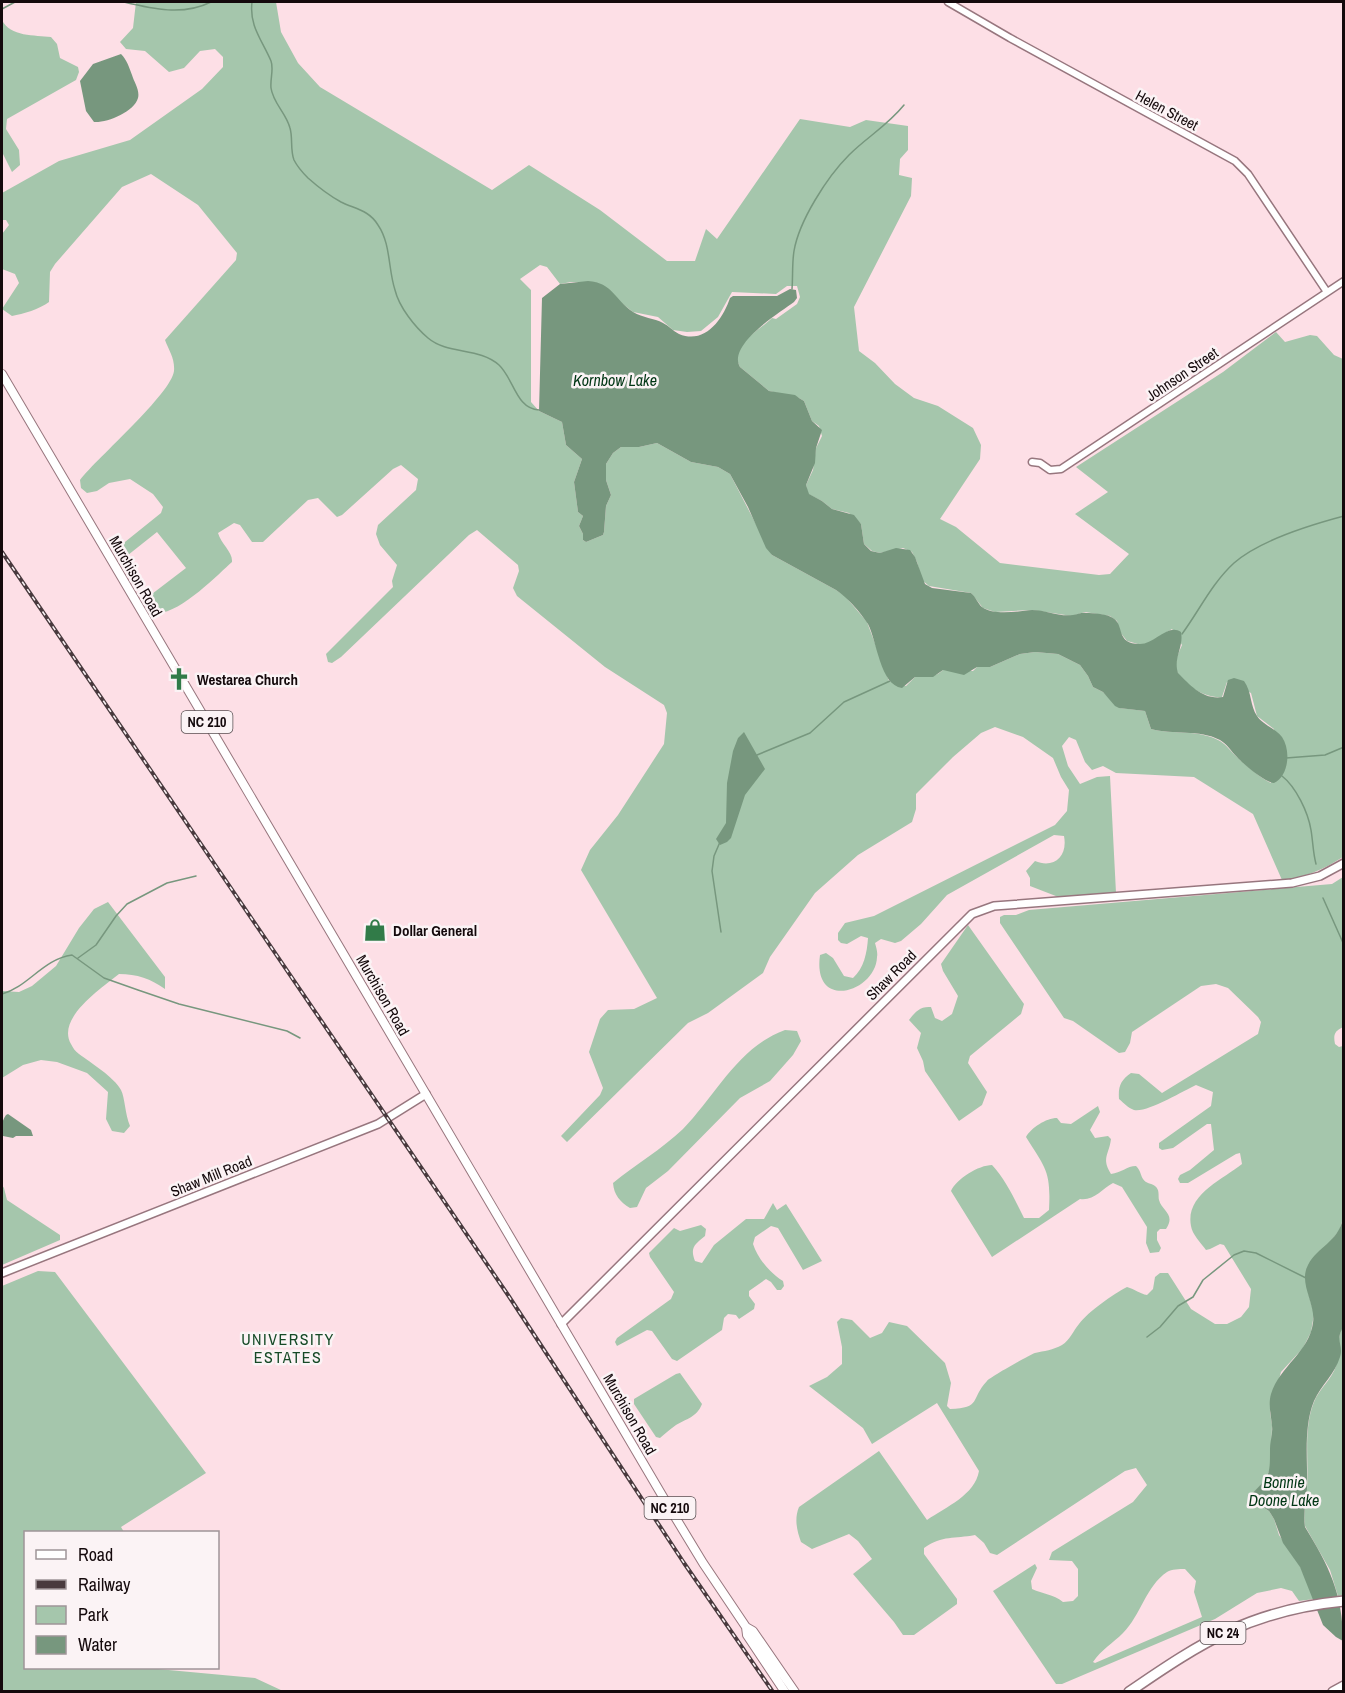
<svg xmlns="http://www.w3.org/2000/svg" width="1345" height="1693" font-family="'Archivo Narrow',sans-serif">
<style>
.green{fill:#a5c6ac;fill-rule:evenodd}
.water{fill:#77977e}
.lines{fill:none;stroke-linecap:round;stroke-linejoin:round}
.stream{stroke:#77977e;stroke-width:1.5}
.tertiary-casing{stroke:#97767e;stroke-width:9}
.secondary-casing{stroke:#97767e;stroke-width:10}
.primary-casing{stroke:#97767e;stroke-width:10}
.motorway-casing{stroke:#97767e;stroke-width:12}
.tertiary{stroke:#fff;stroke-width:6}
.secondary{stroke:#fff;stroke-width:7}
.primary{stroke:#fff;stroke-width:8}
.motorway{stroke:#fff;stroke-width:9}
.rail-casing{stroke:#493a3e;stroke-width:4}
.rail{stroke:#fbf3f5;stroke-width:1.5;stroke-dasharray:4.5;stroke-linecap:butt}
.labels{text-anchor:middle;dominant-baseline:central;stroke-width:5;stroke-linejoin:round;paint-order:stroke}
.shield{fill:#fbf3f5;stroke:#594f52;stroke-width:1.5}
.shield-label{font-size:14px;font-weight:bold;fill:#14090c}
.street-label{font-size:15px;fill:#14090c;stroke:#fbf3f5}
.poi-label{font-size:15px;font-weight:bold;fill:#14090c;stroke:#fbf3f5;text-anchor:start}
.water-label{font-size:16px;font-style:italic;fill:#003614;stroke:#fbf3f5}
.neighbourhood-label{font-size:16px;letter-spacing:1.5px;fill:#164a27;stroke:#fbf3f5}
</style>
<rect width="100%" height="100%" fill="#fddfe6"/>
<path class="green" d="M136,2h140l5,30 17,31 22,24 172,103 37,-25 71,45 67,51h28l11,-32 11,10 83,-120 50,8 16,-7 42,6v24l-8,9 -1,16 13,3 -1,18 -57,111 5,44 16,12 20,21 19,14 24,8 35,22 8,17 -1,14 -40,60 16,8 44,36 99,12 11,-1 19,-20 -54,-40 33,-22 -32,-25 147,-95 53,-40 9,10 25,-7 7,1 17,19 9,4v498c-19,12 -38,21 -61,23l-29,-66 -59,-37 -78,-4 -13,-7 -11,4 -7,-8 -9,-22 -7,-3 -7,9 6,20 12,18 17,-7 13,-1 6,117 -55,5 -31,-12v-8l-4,-7 9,-10c19,8 33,-5 29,-25l-10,-1 -107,60 -26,29 -20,17 -6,2 -14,-4 -6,4c1,4 3,9 2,14 -1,35 -65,55 -57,-2l6,-2 7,5 11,18 9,2c11,-10 14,-25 15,-40l-7,-2 -14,8 -6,-1 -3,-3v-7l7,-10 29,-7 181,-91 12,-14 2,-21 -8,-13 -8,-19 -30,-21 -28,-10 -14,6 -28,24 -37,37v15l-4,13 -54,33 -43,38 -45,64 -7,16 -55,40 -20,10 -121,119 -6,-6 39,-41 3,-7 -14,-36 11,-33 8,-9 26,-1 23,-11 -76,-128 9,-20 28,-35 46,-71 3,-31 -3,-8 -59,-38 -88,-71 -4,-8 6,-17 -1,-6 -41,-35 -8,5 -128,122 -9,6 -4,-1 -2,-8 67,-67 -1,-6 5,-16 -17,-20 -4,-11 2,-9 38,-35 2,-11 -17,-14 -8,4 -51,46 -5,2 -19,-19 -10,2 -45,42h-11l-12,-17 -6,-2 -16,10c3,11 15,19 14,29 -15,13 -71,72 -87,43l3,-8 38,-29 -29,-36 -34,27 -6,-3 -2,-6 46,-37 2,-6 -10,-13 -23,-15 -21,4 -12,8 -10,2 -6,-5 -1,-8c18,-23 91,-86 94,-109 1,-13 -5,-20 -9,-31l71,-80 1,-7 -39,-48 -47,-31 -29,13 -67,77 -5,8 -1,30c-9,7 -26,12 -37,14l-10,-7 17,-26 -4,-9 -13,-5v-35l7,-9 -3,-5h-4v-27l57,-32 71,-21 72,-51 21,-22v-10l-8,-8 -15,2 -16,17 -15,4 -24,-21 -19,-2 -6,-7 13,-14zM540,265l7,2 13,17 11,-2h24l38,30 25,5 15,13 14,2 14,-1 17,-14 14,-25 44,2 11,-8h10l3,11 -3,7 -21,15 -4,-1c-12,12 -44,28 -32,49l29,24 30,7 5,3 8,20 7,5 3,10 -6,12 -3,22 -7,15 2,9 14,7 10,8 17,4 12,11 3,20 8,7 8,2 23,-5 9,4 5,10 5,18 7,6 42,7 12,15 12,4 37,-2 40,6 13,-4 25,4 7,5 3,11 7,9 11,3h9l25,-15 10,16c-3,7 -7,15 -6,23 3,16 31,31 46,29l5,-15 24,11 6,23 17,13 -3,54c-9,-4 -27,-19 -34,-26 -6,-5 -10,-12 -17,-16 -21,-12 -47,-6 -69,-12l-6,-18 -25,-3 -17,-16 -10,-5 -5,-11 -8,-11 -22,-11 -23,-2 -15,2 -30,13h-13l-4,4 -30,-1c-10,9 -16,6 -28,7l-9,9 -17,-5 -22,-59 -22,-26 -9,-6 -64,-35 -42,-81 -12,-7 -27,-5 -34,-19 -18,4h-18l-8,6 -7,11v16l5,15 -5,11 -2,26 -1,3 -17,7 -3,-2v-6l-4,-8 4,-10 -5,-4 -4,-30 8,-23 -16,-14 -4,-23 -23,-11 -8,-9v-112l-11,-11z
M2,20c8,17 33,15 49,17l6,7 3,14 18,9 1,5 -3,8 -69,39 -1,10 13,21 1,15 -8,7 -10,-20z
M1343,877v150c-8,4 -10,7 -8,17l4,3 4,-1v173l-4,12 -14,17 -17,44 6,22 -3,18 -8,16 -22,24 -11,40 2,13 -1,42 -7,15 -14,14 5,7 14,8 5,8 5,16 21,31 14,33 -15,2 -7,-10 -11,-3 -24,5 -42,26 -153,65h-6l-63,-93 42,-27 2,4 -6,13 1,8c11,5 21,5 31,13l10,-1 5,-5v-27l-6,-8 -23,-1 3,-8 81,-50 14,-17 -11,-17 -11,3 -128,84 -7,-2 -6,-10 -9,-8c-21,4 -32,0 -51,13v6l33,45v5l-43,31h-11l-9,-13 -41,-48 19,-15 -14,-18 -9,-7 -37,15 -11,-7c-4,-11 -7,-23 -2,-35l80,-56 48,69c19,-13 48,-25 52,-49l-42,-68 -65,41 -9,-16 -54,-42 18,-9 15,-13v-17l-5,-25 4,-4 11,2 18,18 12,-5 7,-11 18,4 38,37 6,20 -4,23 3,3c32,-1 20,-10 37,-28 2,-3 44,-27 48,-28 9,-2 18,-3 27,-8 8,-5 11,-14 17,-21 10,-13 33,-29 48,-37 8,2 13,7 20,8l6,-6 2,-12 5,-4h8l23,36 24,15h12l14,-7 8,-10 2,-18 -27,-44 -4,-1 -10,5 -4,1c-5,-7 -14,-16 -15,-24 -6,-31 31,-46 51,-62l-2,-11 -4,1 -48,29h-8l-2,-4 2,-4 10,-5 24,-20 -3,-26h-4l-34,24 -11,2 -3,-2v-5l52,-37 2,-14 -17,-7c-13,6 -49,28 -62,25 -6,-2 -10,-7 -15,-11 -1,-13 2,-19 12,-26l8,1 23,19 96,-59 3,-12 -3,-5 -30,-29 -12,-4 -15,2 -69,46 -2,11 -5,9 -6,1 -46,-32 -9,-3 -64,-95v-6l4,-2h12l13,-5 303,-26zM1185,1569l11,12 -2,11 8,25 -107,46 -2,-1c8,-12 20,-19 30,-29 18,-18 23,-47 44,-61 5,-3 12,-3 18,-3z
M108,902l57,75v12c-14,-10 -28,-15 -46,-15 -17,14 -63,44 -48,70 2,4 4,7 8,10 12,9 35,23 42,36 4,8 4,24 9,36l-6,7 -12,-2 -6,-12 2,-27 -21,-19 -30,-11 -16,-2 -18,5 -21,13v-87l17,1 13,-6 24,-20 23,-38 15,-19z
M968,925l56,79 -3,10 -51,42 -2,7 19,29 -5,13 -23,16 -34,-50 -2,-10 -6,-13 4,-15 -12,-13c6,-8 11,-14 22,-13l4,11 7,3 10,-7 6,-18 -15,-25 -2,-7z
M785,1030l12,1 4,10 -8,14 -23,26 -30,17 -72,73 -22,17 -9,19 -7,1c-10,-6 -16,-13 -17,-25 22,-18 49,-34 70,-54 33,-34 55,-82 102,-99z
M1098,1106l2,6 -10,18 5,8 13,-2 3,3c-2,16 -10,19 0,35 10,-1 16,-8 25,-8 5,5 4,8 7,13 3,5 8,4 12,7 5,4 3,9 4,14 3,11 17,14 7,29h-6l-3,3v8l4,8 -2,4 -9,1 -4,-10 1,-16 -25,-40 -9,-4c-11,6 -19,18 -33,16l-88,58 -41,-66c5,-12 28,-26 41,-26 14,15 23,35 32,53h15l10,-8c2,-39 -3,-41 -23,-73 5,-9 20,-19 31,-19l4,5 10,1z
M2,1185l2,3 3,12 53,35v5l-58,25z
M773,1203l4,7 9,-6 36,57 -19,9 -25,-42 -7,-2 -16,11 -2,7c5,15 17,29 30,37l1,5 -3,4h-4l-6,-8 -5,-3 -17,12v5l6,8 -1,5 -15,10 -3,-4 -8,-1 -4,4 -2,12 -45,31 -5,-2 -20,-28 -5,-1 -30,16 -2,-4 2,-4 54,-39 3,-7 -24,-35 -1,-4 25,-25 6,3 21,-6 5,4 -1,7c-11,9 -15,12 -10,25l7,2 12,-18 32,-26h18z
M38,1271l17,1 151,201 -85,54 3,5h-98v136h121l108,10 28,13h-281v-405z
M1343,1326v269l-5,1 -8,-26 -25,-44c-2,-12 1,-24 2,-36 2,-29 -4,-61 7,-88 5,-13 18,-23 22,-36 4,-14 0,-28 7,-40z
M680,1373l22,31c-5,13 -16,15 -26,21 -6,4 -11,9 -16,13l-4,-1 -22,-33v-5l42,-25z"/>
<path class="water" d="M121,54c6,6 8,13 11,21 2,7 8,15 6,23 -4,14 -31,25 -44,24l-8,-11 -6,-30 13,-17z
M588,281c25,2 26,18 45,31 10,6 21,6 30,11 6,3 10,8 16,11 26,11 44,-15 51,-36l3,-2h44l13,-7 6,1 1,8 -3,4c-15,11 -67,43 -54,65l29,24 26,4 4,3 5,3 8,20 10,9 -6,18 -1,15 -9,22 3,9 13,7 10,8 22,6 7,9 3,20 7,7 9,2 16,-5 14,2 5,7 10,27 7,4 39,5c5,4 7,11 11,14 12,9 37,4 50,3 14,0 27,7 41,5 4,0 9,-3 13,-2 7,0 22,1 27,5 12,7 2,26 27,26 15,0 28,-21 41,-12 3,15 -8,26 -3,41 13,13 25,27 45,24l5,-17 6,-2 10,3c8,11 6,25 13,35 6,9 18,12 25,21 9,13 7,39 -8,46 -8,0 -31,-19 -37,-26 -6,-6 -10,-13 -17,-17 -21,-11 -47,-5 -69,-11l-6,-18 -26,-3 -4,-2 -12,-14 -10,-5 -5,-11 -8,-11 -22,-11 -23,-2 -15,2 -30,13h-13l-13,8 -21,-5 -10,7h-18l-13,11c-22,-3 -25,-47 -34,-64 -8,-12 -20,-26 -32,-34l-64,-35 -6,-7 -18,-41 -18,-33 -12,-7 -27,-5 -34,-19 -18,4h-18l-8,6 -7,11v16l5,15 -5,11 -2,26 -1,3 -17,7 -3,-2v-6l-4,-8 4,-10 -5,-4 -4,-30 8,-23 -16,-14 -4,-23 -23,-11 3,-113 18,-14z
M744,732l21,37 -20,26 -14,43 -4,4 -7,3 -4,-6 10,-16 1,-40 6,-32 5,-13z
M8,1114l23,16 2,6h-17l-3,2 -10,-2c-3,-8 -1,-15 3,-21z
M1343,1219l1,107c-10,15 0,18 -4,31 -5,17 -19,28 -26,44 -11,27 -6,60 -7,88 -1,13 -4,25 -2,38 24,39 38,67 38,114l-7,-4 -13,-12 -23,-58 -17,-24 -9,-24 -5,-8 -18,-11 -1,-4c20,-21 20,-19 20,-47 0,-8 3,-15 2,-23 -1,-12 -4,-21 -1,-32 9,-28 38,-42 42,-71 3,-19 -15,-40 -5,-58 10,-19 29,-22 35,-46z"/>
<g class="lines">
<path class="stream" d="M86,2h13
M124,2c29,7 59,14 87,0
M252,2c-3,24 10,38 19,59 3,8 -1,18 0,27 2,15 15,25 19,40 3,10 0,22 4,32 3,6 9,13 14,18 9,8 22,18 33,24 14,7 28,8 37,23 13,19 10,44 17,65 4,17 20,37 33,48 20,17 51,9 71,27 15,14 17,44 40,45
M2,9l13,-7
M792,289c1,-13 0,-26 2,-38 5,-30 33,-74 55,-96 18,-18 38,-29 55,-50
M1182,634c17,-23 30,-51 52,-71 26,-23 76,-38 110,-47
M757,755l53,-22 34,-31 46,-21
M1286,758l39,-3 19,-8
M1282,776c14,11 26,36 29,54 2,12 2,23 5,34
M720,842l-6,14 -2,15 9,61
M1323,898l21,47
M78,958l18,-13 20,-29 11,-12 40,-21 29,-7
M2,994c26,-7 41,-35 70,-39l32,23 34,12 41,14 108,27 13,7
M1147,1337l13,-10 18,-21 15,-9 10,-17 31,-25 10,-4 12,2 50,25"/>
<g class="tertiary-casing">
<path id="tertiary" d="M948,2l62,36 225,123 13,13 79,118
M1032,462l8,1 10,7 11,-1 283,-188"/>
</g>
<g class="secondary-casing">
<path id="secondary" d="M2,1273l376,-149 48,-30
M561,1324l411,-410 22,-8 298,-23 28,-7 24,-13"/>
</g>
<g class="primary-casing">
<path id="primary" d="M2,374l664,1128 37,61 43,64 1,8 38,57
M746,1627l7,4 42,61"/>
</g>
<g class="motorway-casing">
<path id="motorway" d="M1129,1692c74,-51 123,-82 215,-91
M1333,1692l11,-6"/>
</g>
<use href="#tertiary" class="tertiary"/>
<use href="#secondary" class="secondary"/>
<use href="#primary" class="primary"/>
<use href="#motorway" class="motorway"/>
<g class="rail-casing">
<path id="rail" d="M2,552l506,743 176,268 89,129"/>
</g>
<use href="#rail" class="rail"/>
</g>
<defs>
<g id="church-bare" transform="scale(1.8)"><path d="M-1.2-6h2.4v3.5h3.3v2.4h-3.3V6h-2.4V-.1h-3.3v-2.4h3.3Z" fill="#317b48" stroke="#fbf3f5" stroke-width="2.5" paint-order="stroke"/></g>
<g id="shop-bare" transform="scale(1.8)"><path d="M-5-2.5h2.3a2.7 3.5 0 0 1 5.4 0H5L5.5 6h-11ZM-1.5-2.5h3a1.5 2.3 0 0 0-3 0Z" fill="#317b48" stroke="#fbf3f5" stroke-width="2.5" paint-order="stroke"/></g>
</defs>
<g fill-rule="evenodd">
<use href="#church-bare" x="179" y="679"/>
<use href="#shop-bare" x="375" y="930"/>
</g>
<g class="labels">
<g class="shield">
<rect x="181.5" y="711" width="51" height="22" rx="4.5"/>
<rect x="644.5" y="1497" width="51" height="22" rx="4.5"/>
<rect x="1200.5" y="1622" width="45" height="22" rx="4.5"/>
</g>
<g class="shield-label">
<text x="207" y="722">NC 210</text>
<text x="670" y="1508">NC 210</text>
<text x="1223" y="1633">NC 24</text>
</g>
<g class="street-label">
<text transform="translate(1167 110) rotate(28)">Helen Street</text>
<text transform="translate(1182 374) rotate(-34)">Johnson Street</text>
<text transform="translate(136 576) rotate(60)">Murchison Road</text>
<text transform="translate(891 975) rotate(-45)">Shaw Road</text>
<text transform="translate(383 995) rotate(60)">Murchison Road</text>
<text transform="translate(211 1176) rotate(-22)">Shaw Mill Road</text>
<text transform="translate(630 1414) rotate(60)">Murchison Road</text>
</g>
<g class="poi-label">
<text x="197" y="679">Westarea Church</text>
<text x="393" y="930">Dollar General</text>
</g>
<g class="water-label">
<text x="615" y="380">Kornbow Lake</text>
<text x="1284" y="1482">Bonnie<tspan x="1284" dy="18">Doone Lake</tspan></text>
</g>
<g class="neighbourhood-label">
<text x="288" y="1339">UNIVERSITY<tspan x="288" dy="18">ESTATES</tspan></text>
</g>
</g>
<rect width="1345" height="1693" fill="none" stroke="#14090c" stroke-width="6"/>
<rect x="24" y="1531" width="195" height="138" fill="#fbf3f5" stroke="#9f9598" stroke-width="1.5"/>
<rect x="36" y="1550" width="30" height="9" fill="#ffffff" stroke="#9f9598" stroke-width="1.5"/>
<text x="78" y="1561" font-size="18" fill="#14090c">Road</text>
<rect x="36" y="1580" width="30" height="9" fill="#493a3e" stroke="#9f9598" stroke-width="1.5"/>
<text x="78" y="1591" font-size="18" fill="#14090c">Railway</text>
<rect x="36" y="1606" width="30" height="18" fill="#a5c6ac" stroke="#9f9598" stroke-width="1.5"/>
<text x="78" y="1621" font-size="18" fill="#14090c">Park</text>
<rect x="36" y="1636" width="30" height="18" fill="#77977e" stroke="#9f9598" stroke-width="1.5"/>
<text x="78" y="1651" font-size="18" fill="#14090c">Water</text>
</svg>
